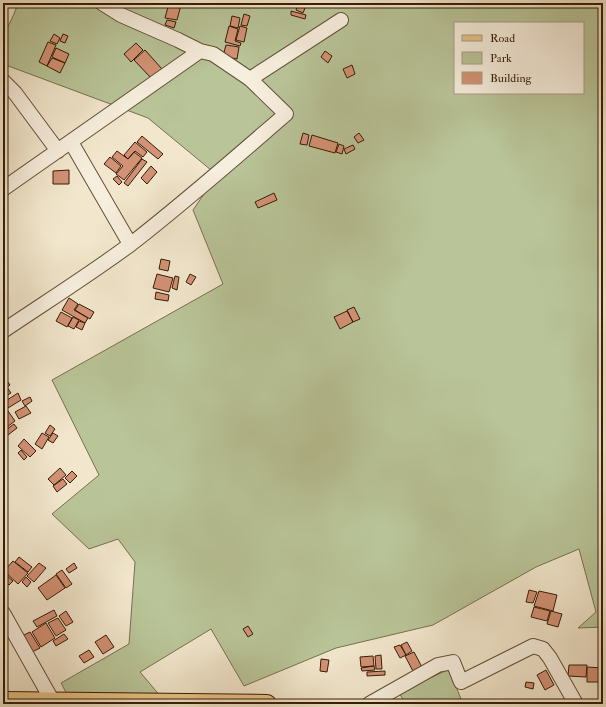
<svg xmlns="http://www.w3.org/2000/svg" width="606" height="707" font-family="'IM FELL Double Pica',serif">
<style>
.green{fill:#b9c599;stroke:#787050;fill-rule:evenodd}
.building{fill:#d39275;stroke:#361c06}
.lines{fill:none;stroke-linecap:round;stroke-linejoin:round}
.minor-casing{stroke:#654f38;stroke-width:16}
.major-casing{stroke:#361c06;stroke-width:20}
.minor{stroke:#f7efde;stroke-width:14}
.major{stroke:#e9c486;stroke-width:18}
</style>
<rect width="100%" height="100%" fill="#f2e7cd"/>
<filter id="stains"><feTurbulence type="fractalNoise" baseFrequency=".005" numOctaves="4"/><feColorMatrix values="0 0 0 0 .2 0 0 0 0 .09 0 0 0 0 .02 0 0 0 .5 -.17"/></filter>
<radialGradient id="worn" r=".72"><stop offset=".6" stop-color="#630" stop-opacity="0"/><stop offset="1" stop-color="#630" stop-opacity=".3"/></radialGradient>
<path class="green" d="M18,3h585v624l-25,1 18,-16 -17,-63 -43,18 -103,58 -97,23 -92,38 -33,-57 -71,43 27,32h-95l-11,-21 68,-39 6,-82 -17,-23 -29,10 -37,-35 47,-39 -47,-95 171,-96 -30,-74 24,-35 -69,-57 -145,-54v-27l11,-23zM455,23h128v70h-128z
M449,669l14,35h-57l-7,-11z"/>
<path class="building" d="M169,3h6l6,2 -4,15 -12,-2z
M299,3h8l-4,10 -7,-3z
M291,11l15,4 -1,4 -14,-4z
M244,14l6,2 -3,10 -6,-1z
M232,16l8,2 -2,10 -8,-2z
M167,20l9,2 -2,6 -9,-3z
M229,26l9,3 -3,12 6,2 -1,3 -15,-4z
M240,26l7,2 -3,14 -8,-2z
M54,34l6,4 -3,6 -7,-3z
M63,34l5,2 -3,7 -5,-2z
M48,42l8,3 -9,21 -8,-4z
M136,43l7,7 -12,12 -7,-8z
M226,45l13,2 -2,12 -14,-3z
M56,48l13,6 -4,9 -13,-6z
M145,50l17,19 -11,9 -17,-18z
M325,51l7,5 -4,7 -7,-6z
M52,58l13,5 -5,10 -13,-7z
M352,65l3,9 -8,4 -4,-9z
M303,133l6,2 -2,10 -7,-1z
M359,133l5,7 -6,3 -4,-6z
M312,135l26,8 -3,10 -26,-7z
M142,136l21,18 -5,5 -21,-17z
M135,142l12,10 -4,5 -8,-6 -7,8 -4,-4z
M339,144l5,2 -2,8 -6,-2z
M353,145l2,4 -9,5 -2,-5z
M117,151l11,8 6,-7 8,6 -18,22 -8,-6 7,-8 -11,-9z
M110,157l11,9 -5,7 -12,-9z
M142,159l5,3 -19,24 -4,-3z
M151,166l6,6 -10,12 -6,-6z
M69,170v14h-16v-13z
M117,176l5,6 -3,3 -6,-6z
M274,193l3,7 -19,8 -3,-6z
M161,259l9,2 -2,10 -9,-2z
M157,274l16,4 -4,14 -16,-4z
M190,274l6,3 -5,8 -5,-3z
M175,276l4,1 -2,13 -5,-2z
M156,292l13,3 -1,6 -13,-2z
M69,298l9,6 -4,6 14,8 -3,5 -23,-13z
M79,304l15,8 -4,7 -15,-9z
M354,307l6,12 -7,3 -6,-12z
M347,311l6,11 -13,7 -6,-12z
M61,312l11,6 -5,9 -11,-6z
M73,317l6,3 -5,9 -6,-3z
M79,321l6,2 -3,7 -6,-3z
M5,378l5,7 -3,2 4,6 -7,4 -1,-2v-15z
M18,393l3,7 -13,8 -4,-6z
M30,397l2,4 -7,5 -3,-5z
M26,406l5,7 -12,6 -4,-7z
M8,411l7,10 -12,9v-15z
M14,424l3,4 -13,10 -1,-6z
M50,425l5,4 -5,7 -5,-3z
M42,433l7,4 -7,12 -7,-5z
M53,433l5,3 -5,7 -5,-3z
M24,439l12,12 -6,6 -12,-11z
M21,450l6,7 -3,3 -6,-7z
M60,468l6,7 -12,10 -6,-6z
M72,471l5,5 -7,7 -5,-5z
M63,479l4,5 -10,8 -4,-6z
M19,557l13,10 -4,5 -13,-10z
M13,561l15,12 -10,11 -14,-13z
M39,563l7,5 -12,14 -7,-6z
M74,563l3,5 -8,5 -3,-4z
M62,570l10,14 -6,4 -10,-14z
M5,574l8,7 -4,4 -6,-5v-4z
M56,575l9,13 -18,12 -9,-12z
M26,577l5,5 -4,5 -5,-5z
M529,590l8,2 -4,11 -7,-1z
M539,591l18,4 -4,16 -19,-5z
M534,607l16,4 -3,10 -16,-4z
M54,610l3,6 -20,11 -4,-6z
M66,611l7,11 -7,4 -7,-10z
M551,611l11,3 -4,13 -11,-3z
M58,618l8,12 -10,6 -8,-13z
M46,623l9,15 -14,9 -9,-15z
M248,626l5,8 -5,3 -5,-8z
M30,632l10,16 -8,4 -10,-16z
M64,634l4,5 -12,7 -3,-5z
M106,635l8,12 -11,7 -8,-12z
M407,642l5,9 -6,4 -5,-10z
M400,645l6,10 -6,3 -6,-11z
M89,650l5,7 -10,6 -5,-7z
M414,652l9,17 -9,4 -9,-17z
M381,655l1,14h-6l-1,-13z
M373,656l1,10 -13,1 -1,-10z
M321,659l8,1 -2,12 -7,-1z
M569,665h18l-1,12 -18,-1z
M374,666l1,4 -13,1 -1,-3z
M587,667l16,1v14h-16z
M546,670l8,15 -9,5 -8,-15z
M385,671v4l-18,1v-4z
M526,682l8,1 -1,6 -8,-2z"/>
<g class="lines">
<g class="minor-casing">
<path id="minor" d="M250,79l91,-59
M3,81l12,12 43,58
M71,142l59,102
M3,189l197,-138
M3,331c43,-29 86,-56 128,-87 53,-41 104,-86 155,-130l-36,-35 -37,-25 -13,-3 -22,-11 -57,-25 -19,-12
M3,613l50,89
M369,704l69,-39 15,-3 8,20 72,-36 10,3 7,9 26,46"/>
</g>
<g class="major-casing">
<path id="major" d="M3,701l264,3"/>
</g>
<use href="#minor" class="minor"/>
<use href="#major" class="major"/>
</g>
<rect width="606" height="707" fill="none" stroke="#f2e7cd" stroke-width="16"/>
<rect x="4" y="4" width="598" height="699" fill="none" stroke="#361c06" stroke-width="2"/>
<rect x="8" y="8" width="590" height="691" fill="none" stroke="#361c06"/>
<rect x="454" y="22" width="130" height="72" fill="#f7efde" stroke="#aa9b88"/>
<rect x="462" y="35" width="20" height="6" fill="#e9c486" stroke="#aa9b88"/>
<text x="490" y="42" font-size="12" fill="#361c06">Road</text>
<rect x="462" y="52" width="20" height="12" fill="#b9c599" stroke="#aa9b88"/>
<text x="490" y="62" font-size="12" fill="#361c06">Park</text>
<rect x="462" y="72" width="20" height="12" fill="#d39275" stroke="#aa9b88"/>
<text x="490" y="82" font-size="12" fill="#361c06">Building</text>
<rect width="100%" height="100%" filter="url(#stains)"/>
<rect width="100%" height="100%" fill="url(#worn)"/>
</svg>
